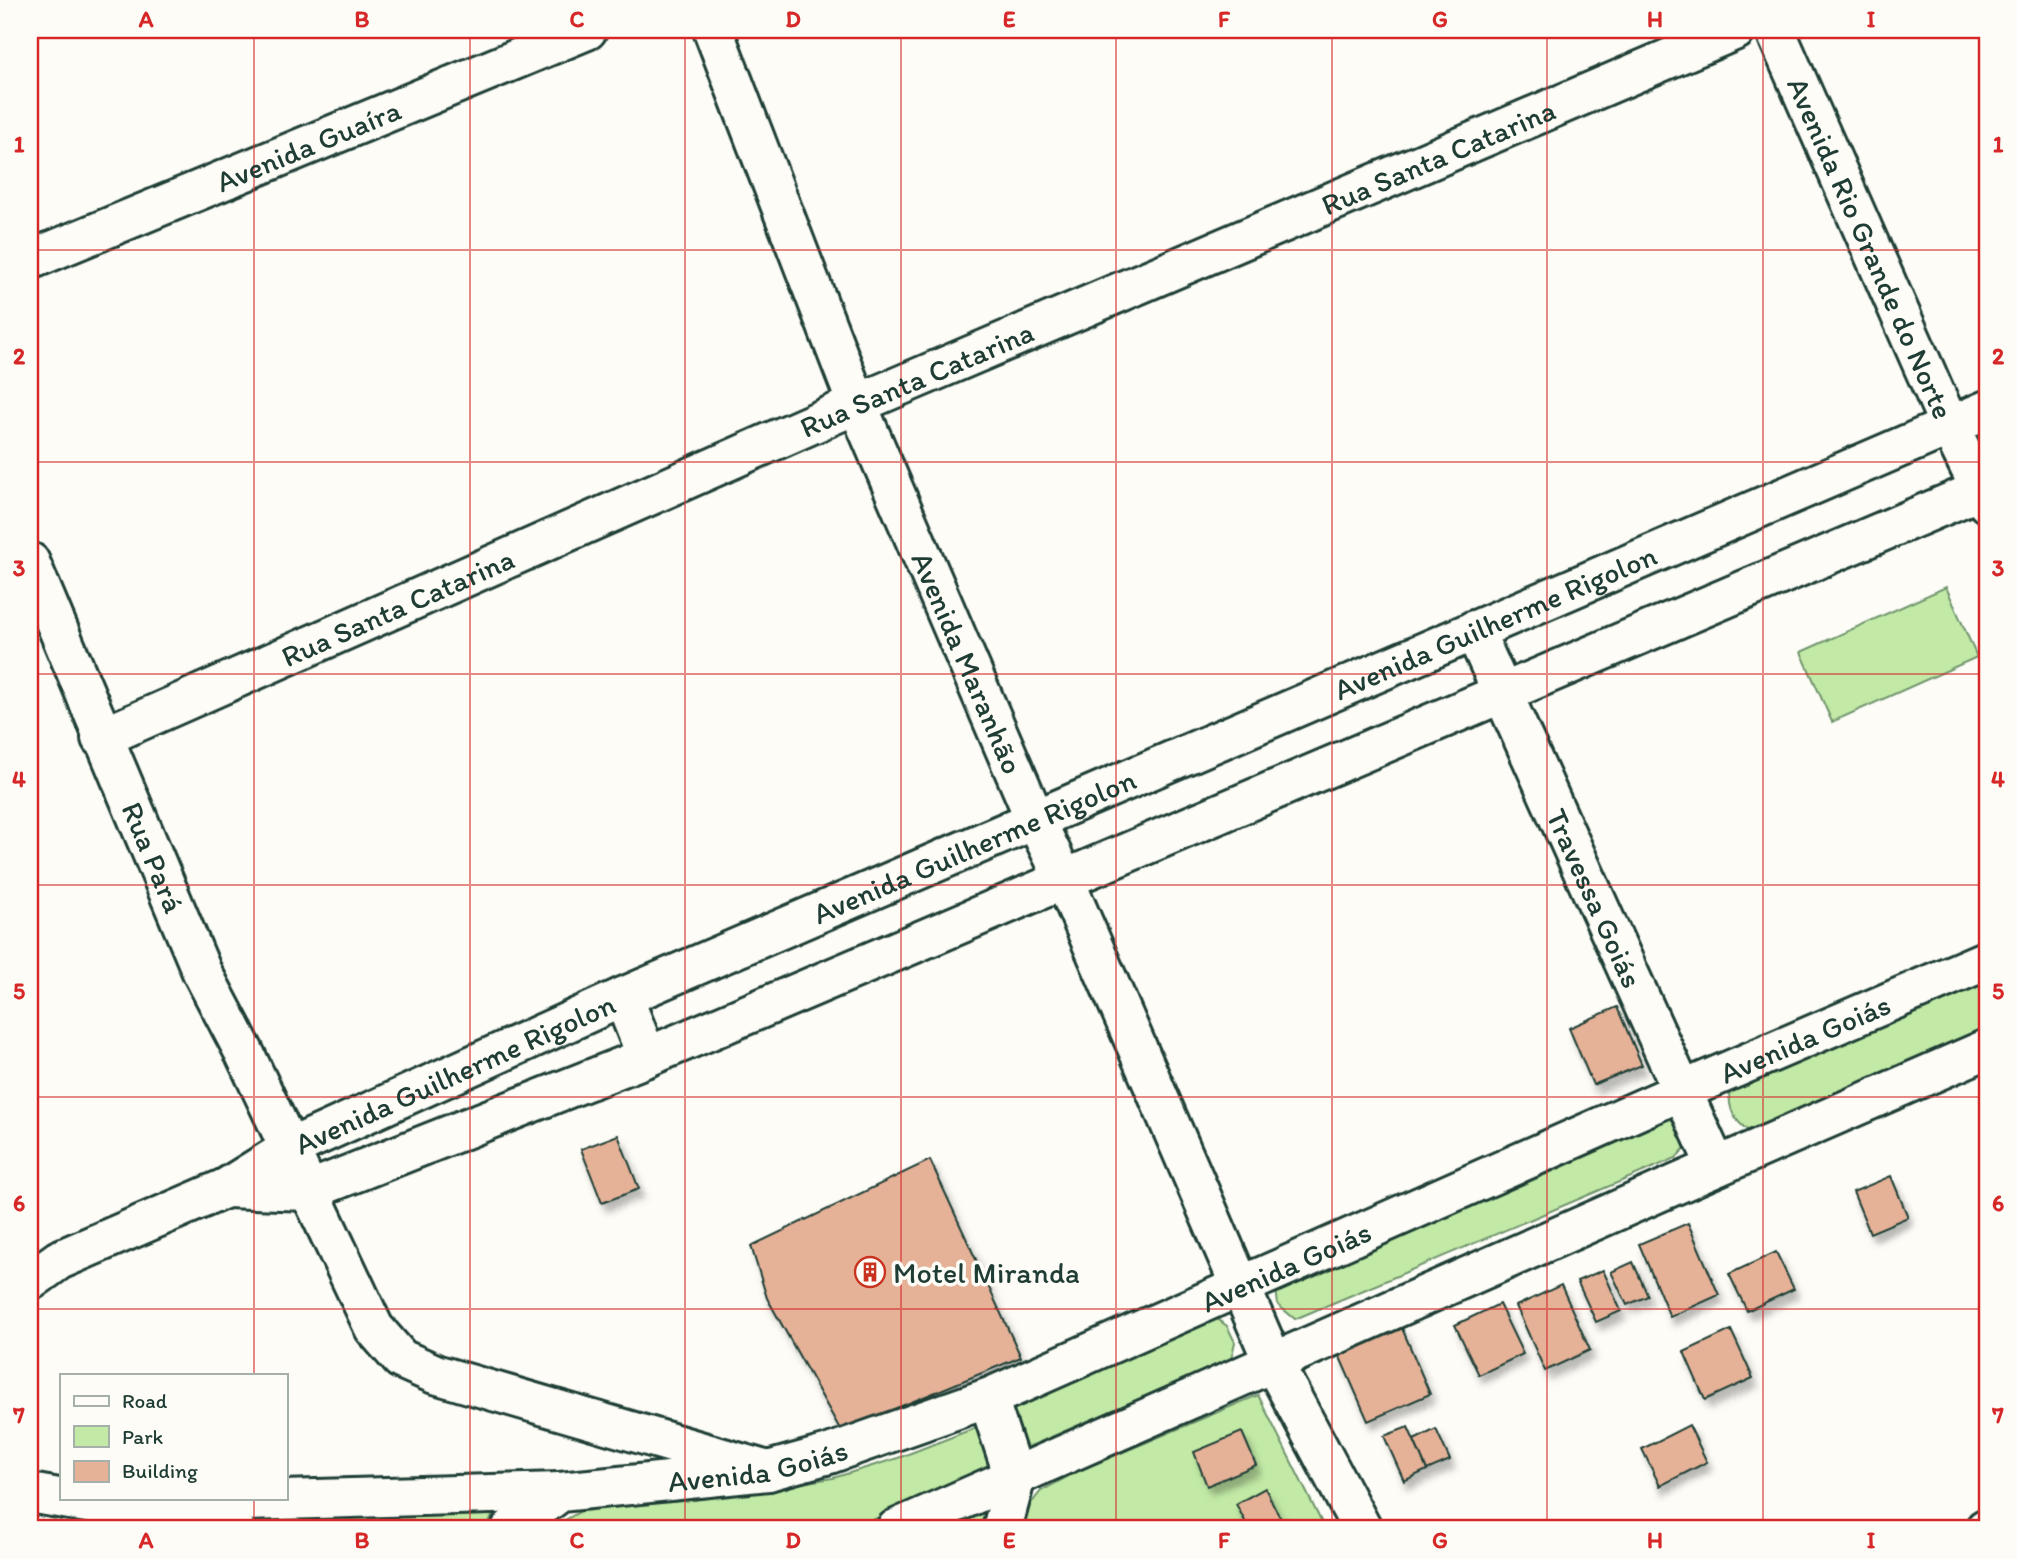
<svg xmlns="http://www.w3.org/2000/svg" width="2017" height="1559" font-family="Itim,sans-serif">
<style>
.green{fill:#c2eaa6;stroke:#70946d;stroke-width:2}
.building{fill:#e5b298;stroke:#1f3d34;stroke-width:2;filter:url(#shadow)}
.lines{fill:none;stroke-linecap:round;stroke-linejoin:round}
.minor-casing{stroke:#1f3d34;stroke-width:44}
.major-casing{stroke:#1f3d34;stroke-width:44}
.highway-casing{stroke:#1f3d34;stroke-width:44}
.minor{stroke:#fdfcf7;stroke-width:38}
.major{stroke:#fdfcf7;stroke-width:38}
.highway{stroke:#fdfcf7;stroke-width:38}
.grid{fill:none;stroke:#d62828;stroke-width:2;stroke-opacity:0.55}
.labels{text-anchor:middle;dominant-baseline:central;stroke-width:7;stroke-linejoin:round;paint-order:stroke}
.street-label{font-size:30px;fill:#1f3d34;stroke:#fdfcf7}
.poi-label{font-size:30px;fill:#1f3d34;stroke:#fdfcf7;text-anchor:start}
.neatline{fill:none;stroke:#d62828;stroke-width:2.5}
.grid-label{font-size:23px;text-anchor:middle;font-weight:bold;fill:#d62828}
</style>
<defs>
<filter id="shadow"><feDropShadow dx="4.5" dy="8" stdDeviation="3.5" flood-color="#0004"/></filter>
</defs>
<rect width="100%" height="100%" fill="#fdfcf7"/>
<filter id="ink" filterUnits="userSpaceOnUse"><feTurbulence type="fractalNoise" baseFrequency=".0143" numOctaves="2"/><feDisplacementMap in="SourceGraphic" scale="14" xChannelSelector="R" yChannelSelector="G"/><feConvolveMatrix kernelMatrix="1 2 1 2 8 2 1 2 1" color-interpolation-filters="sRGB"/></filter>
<g filter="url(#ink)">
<path class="green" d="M1946,587l31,70 -145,65 -31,-70z
M1987,978v51l-238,102c-16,-11 -20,-22 -20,-41z
M1662,1113c17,7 21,17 23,35l-9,10 -381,161 -17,-14 -2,-17z
M1213,1316l14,10 8,16 -4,17 -203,88 -15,-9 -2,-32z
M1258,1395l67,134h-310l3,-9 23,-29 35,-19z
M980,1426l15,40 -143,63h-303l34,-19 109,-10 141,-22 65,-20z
M986,1511l-3,18h-34z
M494,1513l-9,16h-115l-57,-10z"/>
<path class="building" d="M1617,1007l25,58 -49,20 -24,-57z
M618,1135l21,54 -37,14 -21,-54z
M930,1160l91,197 -180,74 -74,-133 -16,-52z
M1891,1176l17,41 -38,16 -17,-41z
M1688,1223l31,72 -49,22 -31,-73z
M1776,1252l18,37 -47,22 -18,-37z
M1633,1262l15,34 -21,9 -16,-33z
M1603,1270l18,41 -25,11 -19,-41z
M1561,1285l29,65 -45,21 -29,-65z
M1499,1304l24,50 -44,21 -24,-50z
M1402,1328l28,66 -62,27 -29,-66z
M1731,1330l22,48 -48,22 -21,-48z
M1689,1425l18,37 -47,24 -18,-37z
M1408,1427l19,43 -23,11 -20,-45z
M1436,1429l14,31 -23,10 -13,-30z
M1242,1432l14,33 -49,21 -13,-34z
M1265,1488l21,41h-37l-13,-25z"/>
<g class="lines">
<g class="minor-casing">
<g id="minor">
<path id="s1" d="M713,30l144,374 178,415 30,62 209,483 88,165"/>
<path id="s2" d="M1775,30l175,397 37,76"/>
<path id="s3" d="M30,260l557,-230"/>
<path id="s4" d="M30,562l172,410 42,80 130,276 27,31 34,15 333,97"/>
<path id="s5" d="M1474,630l242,536"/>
<path id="s6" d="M101,738l756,-334 879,-374"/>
<path d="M623,997l24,60"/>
<path d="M226,1188l82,3 339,-134 1340,-570"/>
<path id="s7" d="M30,1281l29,-21 167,-72 64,-40 333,-151 1364,-587"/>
<path d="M1985,1529l2,-1"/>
</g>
</g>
<g class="major-casing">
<g id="major">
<path d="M988,1398l27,82"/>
<path id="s8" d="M511,1529l49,-37 208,-21 61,-17 159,-56 696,-308 303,-130"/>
<path d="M896,1529c364,-159 726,-323 1091,-480"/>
</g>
</g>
<g class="highway-casing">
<path id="highway" d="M30,1493l205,36
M102,1505l458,-13
M1002,1529l13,-49"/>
</g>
<use href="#minor" class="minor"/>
<use href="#major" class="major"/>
<use href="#highway" class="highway"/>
</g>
</g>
<path class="grid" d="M254,30v1345M470,30v1499M685,30v1499M901,30v1499M1116,30v1499M1332,30v1499M1547,30v1499M1763,30v1499M30,250h1957M30,462h1957M30,674h1957M30,885h1957M30,1097h1957M30,1309h1957M254,1498v31"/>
<defs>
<g id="building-ring" transform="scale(1.575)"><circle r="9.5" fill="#fdfcf7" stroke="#c8321e" stroke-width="1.5"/><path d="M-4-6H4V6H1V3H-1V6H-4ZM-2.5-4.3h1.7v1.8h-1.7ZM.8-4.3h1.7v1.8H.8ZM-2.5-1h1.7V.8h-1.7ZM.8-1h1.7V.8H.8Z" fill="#c8321e"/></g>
</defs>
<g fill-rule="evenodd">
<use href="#building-ring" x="870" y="1272"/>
</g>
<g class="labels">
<g class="street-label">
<text stroke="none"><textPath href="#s3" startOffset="301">Avenida Guaíra</textPath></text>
<text stroke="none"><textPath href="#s6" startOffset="1458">Rua Santa Catarina</textPath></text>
<text stroke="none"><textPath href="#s2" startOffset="238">Avenida Rio Grande do Norte</textPath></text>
<text stroke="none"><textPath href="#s6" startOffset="891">Rua Santa Catarina</textPath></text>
<text stroke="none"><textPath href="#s6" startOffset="324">Rua Santa Catarina</textPath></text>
<text stroke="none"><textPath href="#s7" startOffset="1608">Avenida Guilherme Rigolon</textPath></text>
<text stroke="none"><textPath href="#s1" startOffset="682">Avenida Maranhão</textPath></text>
<text stroke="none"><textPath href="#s7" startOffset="1041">Avenida Guilherme Rigolon</textPath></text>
<text stroke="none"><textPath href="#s4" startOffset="320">Rua Pará</textPath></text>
<text stroke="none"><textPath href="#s5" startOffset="294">Travessa Goiás</textPath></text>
<text stroke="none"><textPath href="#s8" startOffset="1395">Avenida Goiás</textPath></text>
<text stroke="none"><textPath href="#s7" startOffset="474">Avenida Guilherme Rigolon</textPath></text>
<text stroke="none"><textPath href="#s8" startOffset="828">Avenida Goiás</textPath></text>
<text stroke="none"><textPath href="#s8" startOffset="261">Avenida Goiás</textPath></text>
</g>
<g class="poi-label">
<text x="893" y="1272">Motel Miranda</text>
</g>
</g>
<rect width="2017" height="1559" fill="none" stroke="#fdfcf7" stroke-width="77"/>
<rect x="60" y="1374" width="228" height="126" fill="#fdfcf7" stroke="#a4b0a9" stroke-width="2"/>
<rect x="74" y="1396" width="35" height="10" fill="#fdfcf7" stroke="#a4b0a9" stroke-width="2"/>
<text x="122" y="1408" font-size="21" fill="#1f3d34">Road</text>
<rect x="74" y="1426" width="35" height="21" fill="#c2eaa6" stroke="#a4b0a9" stroke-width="2"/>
<text x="122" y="1444" font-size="21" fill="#1f3d34">Park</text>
<rect x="74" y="1461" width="35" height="21" fill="#e5b298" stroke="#a4b0a9" stroke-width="2"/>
<text x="122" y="1478" font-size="21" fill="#1f3d34">Building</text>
<rect x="38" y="38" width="1941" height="1482" class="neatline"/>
<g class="grid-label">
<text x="146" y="27">A</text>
<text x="362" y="27">B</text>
<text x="577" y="27">C</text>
<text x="793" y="27">D</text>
<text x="1009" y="27">E</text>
<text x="1224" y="27">F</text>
<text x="1440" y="27">G</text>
<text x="1655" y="27">H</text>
<text x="1871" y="27">I</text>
<text x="19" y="152">1</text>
<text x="1998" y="152">1</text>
<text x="19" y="364">2</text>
<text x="1998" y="364">2</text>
<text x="19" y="576">3</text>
<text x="1998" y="576">3</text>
<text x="19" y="787">4</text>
<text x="1998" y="787">4</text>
<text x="19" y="999">5</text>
<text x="1998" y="999">5</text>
<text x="19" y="1211">6</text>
<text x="1998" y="1211">6</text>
<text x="19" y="1423">7</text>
<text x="1998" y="1423">7</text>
<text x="146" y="1548">A</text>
<text x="362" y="1548">B</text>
<text x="577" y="1548">C</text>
<text x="793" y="1548">D</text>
<text x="1009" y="1548">E</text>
<text x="1224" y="1548">F</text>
<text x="1440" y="1548">G</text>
<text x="1655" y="1548">H</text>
<text x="1871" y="1548">I</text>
</g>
</svg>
